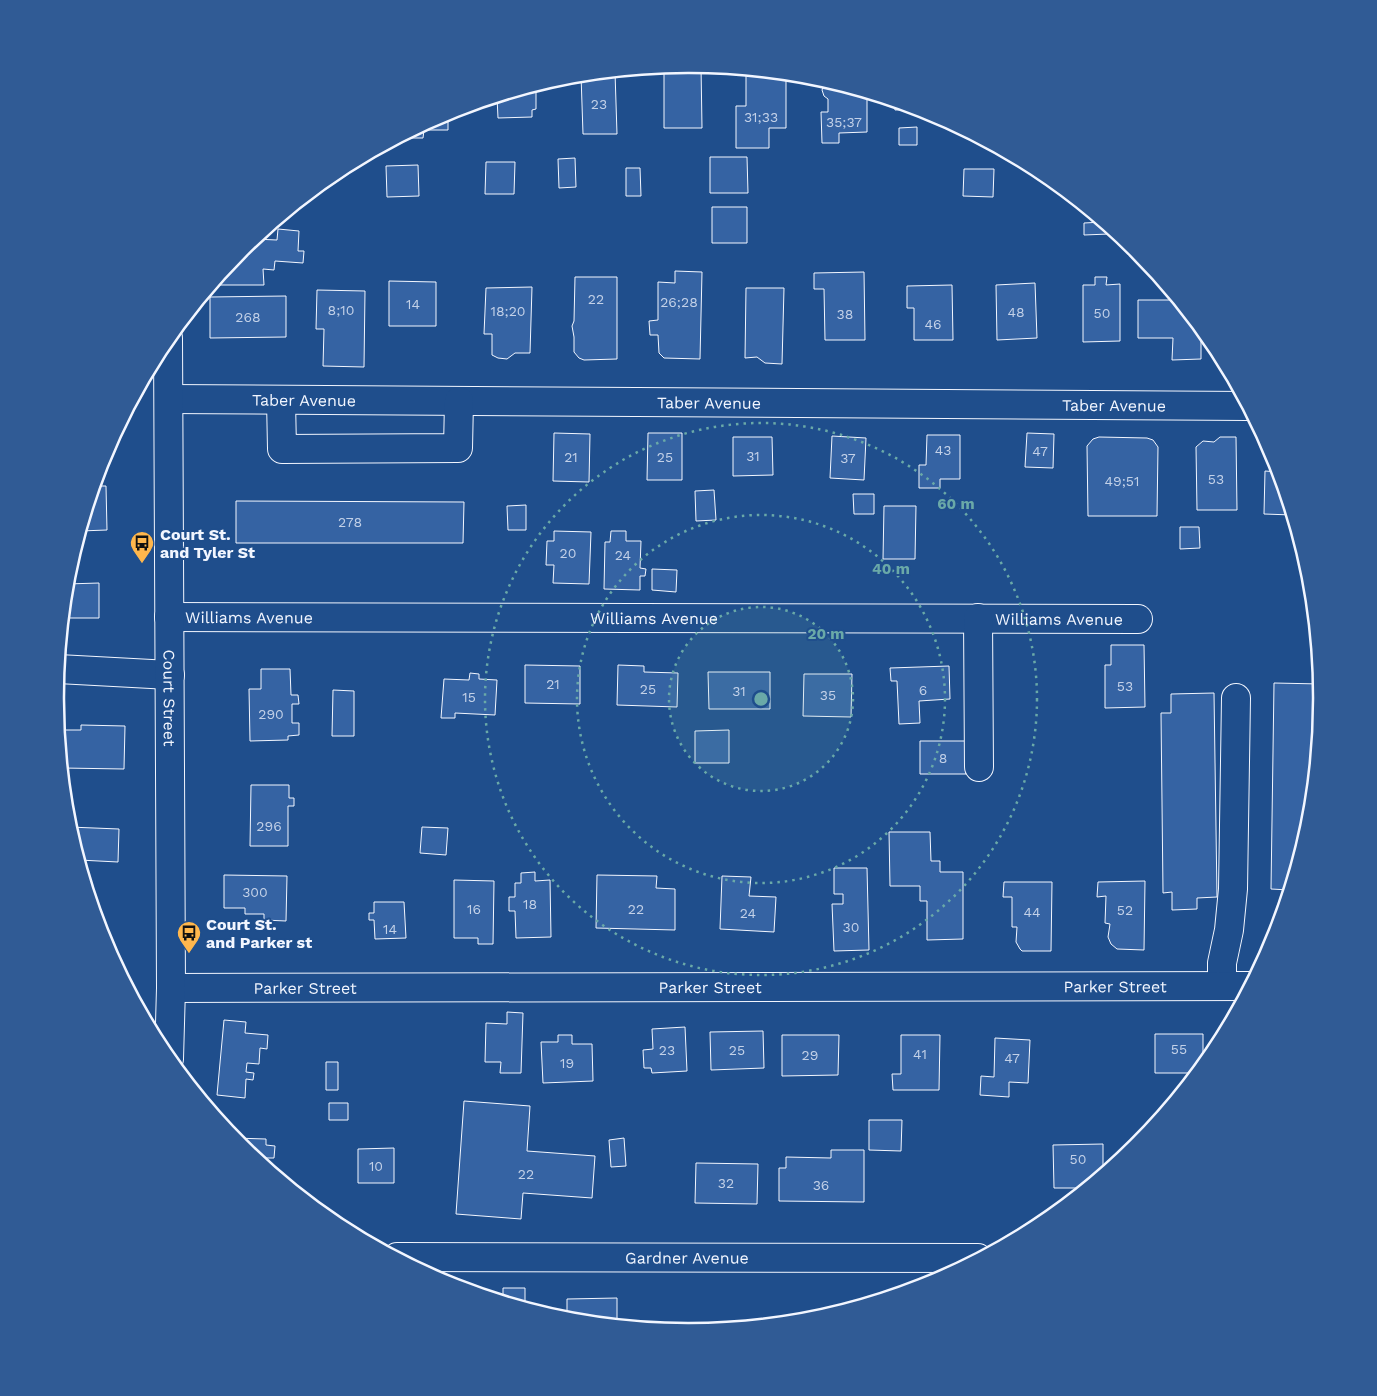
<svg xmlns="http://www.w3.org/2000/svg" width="1377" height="1396" font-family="'Work Sans',sans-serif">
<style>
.building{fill:#3563a3;stroke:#f2f6ff}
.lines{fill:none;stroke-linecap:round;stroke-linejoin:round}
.minor-casing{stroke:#f2f6ff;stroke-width:30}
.major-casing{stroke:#f2f6ff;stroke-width:30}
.minor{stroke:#1f4e8c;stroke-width:28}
.major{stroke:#1f4e8c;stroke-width:28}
.ring{fill:none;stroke:#6aa9a8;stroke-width:2.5;stroke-dasharray:2.5 5}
.labels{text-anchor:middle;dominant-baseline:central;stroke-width:4;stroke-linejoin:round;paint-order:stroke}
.number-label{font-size:14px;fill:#c3d1e8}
.street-label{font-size:16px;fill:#f2f6ff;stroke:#1f4e8c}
.poi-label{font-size:16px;font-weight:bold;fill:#f2f6ff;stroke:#1f4e8c;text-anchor:start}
.rim{fill:none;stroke:#f2f6ff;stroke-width:2.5}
.centre{fill:#6aa9a8;stroke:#1f4e8c;stroke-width:2.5}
.ring-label{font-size:15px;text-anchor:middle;font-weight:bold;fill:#6aa9a8;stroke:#1f4e8c;stroke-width:4;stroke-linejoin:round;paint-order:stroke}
</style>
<rect width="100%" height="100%" fill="#1f4e8c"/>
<path class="building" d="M689,65l12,1 1,62h-38v-61z
M746,70l40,4v54h-17v20h-33v-42h10z
M615,72l2,62h-34l-2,-59z
M828,82l39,11v39l-28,1v10h-17l-1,-31h7v-13l-4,-3 -2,-6 2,-5z
M536,86v23l-4,1v7l-34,1 -1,-21z
M894,102l26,7 -25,1z
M448,112v18h-24l-1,8h-16v-5z
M917,127v18h-18v-17z
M710,157h37l1,36h-38z
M575,158l1,29 -17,1 -1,-29z
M486,162h29l-1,32h-29z
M418,165l1,31 -32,1 -1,-31z
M626,168h14l1,28h-15z
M964,169h30l-1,28 -30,-1z
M712,207h35v36h-35z
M1103,222l6,6v6l-25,1v-12z
M278,229l21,2 -1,20h6l-1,12 -28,-2 -1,9 -11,-1 1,16h-49v-4l26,-31 13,-11 23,1z
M675,271l27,1 -2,87 -36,-1 -5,-5 -1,-18h-8l-1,-14 9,-1v-38l17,1z
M864,272l1,68h-40l-1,-51h-10v-16z
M575,277h42v82l-33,1 -5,-2 -5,-6v-15l-2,-11 2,-5z
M1095,277h12l-1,8 14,-1v57l-37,1v-57h12z
M389,281l47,1v44h-47z
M1035,283l2,55 -40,2 -1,-55z
M952,285l1,55h-39v-32h-7v-22z
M532,287l-2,66h-15l-8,6 -9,-1 -6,-3v-21h-8l2,-46z
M746,288h38l-2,76 -17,-1 -8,-6 -12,1z
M317,290l48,1 -1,76 -41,-1 1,-37h-8z
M286,296v41l-76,1v-41z
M1138,300h39l24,29v30l-29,1 1,-22h-35z
M554,433l36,1 -1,48 -36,-1z
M648,433h34v47h-35z
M1027,433l27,1 -1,34 -28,-1z
M927,435h33v44h-20v9h-21v-23h7z
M832,436l34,2 -2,42 -34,-2z
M733,437h39l1,38 -40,1z
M1099,437l48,1 6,2 5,7 -1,69h-69l-1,-70 6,-7z
M1220,437h16l1,73h-40l-1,-63 7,-6 11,1z
M1265,471l14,1 13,43 -28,-1z
M94,486h12l1,44 -27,1z
M714,490l2,30 -20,1 -1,-30z
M853,494h21v20h-20z
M236,501l228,1 -1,41h-227z
M526,505v25h-18l-1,-24z
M884,506h32l-1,53h-32z
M1180,527h19l1,21 -20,1z
M554,531l37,1 -2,52 -36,-1 1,-18h-8l1,-24h7z
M611,531h15v10h15l-1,27 6,1 -1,7h-5v14l-36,-1 1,-47h5z
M652,569l25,1 -1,22 -24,-2z
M99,583v35h-35l2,-34z
M1111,645h33l1,62 -40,1v-43h6z
M525,665l55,1v38l-55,-1z
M618,665l26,1v6l34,1 -1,34 -60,-2z
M949,666l1,33 -31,2 1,22 -21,1 -2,-43h-6l-1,-13z
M261,669h29l1,26h7l1,9h-7v19h7v12l-11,1v4l-38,1 -1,-52h12z
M708,672h62v37h-61z
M470,673l9,1v5l18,1 -2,35 -40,-2v5h-14l3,-39 25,1z
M804,674h48l-1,43 -48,-1z
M1274,683l47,1 1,14 -12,124 -21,68 -18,-1z
M333,690l21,1v45h-22z
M1214,693l3,204 -20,1v11l-25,1v-18l-9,1 -2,-180h10v-19z
M81,725l44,1 -1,43 -62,-1 -4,-38h23z
M729,730v33h-34v-32z
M920,741h46v33h-46z
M251,785h38v13h5v8h-6v40h-38z
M69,827l50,2 -1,33 -39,-2z
M422,827l26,1 -2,27 -26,-2z
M889,832h41l1,29h9v11h23v67l-36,1v-39h-7v-15h-30z
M834,868h33l2,82 -35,1 -2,-47h11v-10h-9z
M535,872v9l15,-1 1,57 -35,1 -1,-27h-6v-14h6v-14h6v-10z
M224,875l63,1 -1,45 -22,-1v-6h-19v-6h-21z
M597,875l60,1 -1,12 19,1v41l-79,-2z
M722,876l29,1 -2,19 27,1 -2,35 -54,-3z
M454,880l40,1 -1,63h-15v-6h-24z
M1145,881l-1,69 -27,-1 -6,-5 -3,-7 2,-13 -5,-1 1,-27 -9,1 1,-15z
M1004,882h48l-1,69h-29l-2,-2 -4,-7 1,-15h-5v-30h-9z
M374,902h30l2,36 -31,1 -1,-19h-5v-7h5z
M507,1012l16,1 -2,60h-21l1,-11h-16l1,-39 21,1z
M224,1020l22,2 -1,11 23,2 -1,14 -7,-1 -1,16 -12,-1 -1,9 8,1 -1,7 -7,-1 -1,19 -28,-3z
M685,1027l2,44 -35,2 -1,-5h-7l-1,-18 10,-1 -1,-20z
M763,1031l1,37 -53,2 -1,-38z
M1155,1034h48v31l-6,8h-42z
M558,1035h14v9h20l1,37 -50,2 -2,-41h17z
M782,1035h57l-1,40 -56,1z
M901,1035h39l-1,55h-46l-1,-16h9z
M995,1038l35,2 -2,43 -19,-1v15l-29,-2 1,-19 13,1z
M326,1062h12v28h-12z
M464,1101l66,5 -3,45 68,5 -3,42 -69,-5 -2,26 -65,-5z
M329,1103h19v17h-19z
M869,1120h33l-1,31 -32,-1z
M234,1138l32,1v6l9,1 -1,12h-9l-1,8 -24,-20z
M624,1138l2,28 -15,1 -2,-27z
M1103,1144v29l-18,15h-31l-1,-43z
M394,1148v35h-36v-34z
M831,1150h33v52l-85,-1v-33h7v-11l45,1z
M696,1163l62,1 -1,40 -62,-1z
M503,1288h22v19l-34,-10h12z
M617,1298v26l-50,-4v-21z"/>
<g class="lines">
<g class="minor-casing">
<g id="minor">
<path id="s1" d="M169,399l1079,7"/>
<path d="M281,400l1,49 176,-1 1,-47"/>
<path id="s2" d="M169,617l969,2"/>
<path d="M978,618l1,149"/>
<path d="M58,669l112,6"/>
<path d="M1222,986v-23l7,-33 4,-41 3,-191"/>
<path id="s3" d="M171,988l1079,-2"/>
<path id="s4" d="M397,1257l581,1"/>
</g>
</g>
<g class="major-casing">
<g id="major">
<path id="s5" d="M168,338l3,650 -2,71"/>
</g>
</g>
<use href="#minor" class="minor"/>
<use href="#major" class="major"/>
</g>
<circle cx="761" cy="699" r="92" fill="#6aa9a8" fill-opacity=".12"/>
<g class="ring">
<circle cx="761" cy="699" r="92"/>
<circle cx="761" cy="699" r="184"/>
<circle cx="761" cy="699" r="276"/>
</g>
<defs>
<g id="bus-pin" transform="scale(1.25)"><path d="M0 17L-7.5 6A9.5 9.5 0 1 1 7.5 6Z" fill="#ffb74d" stroke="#1f4e8c"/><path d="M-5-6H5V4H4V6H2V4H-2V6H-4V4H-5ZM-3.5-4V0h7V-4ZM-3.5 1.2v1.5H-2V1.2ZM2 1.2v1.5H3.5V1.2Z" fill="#111"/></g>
</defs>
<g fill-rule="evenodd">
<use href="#bus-pin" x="142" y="543"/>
<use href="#bus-pin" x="189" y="933"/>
</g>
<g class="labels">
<g class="number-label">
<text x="599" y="104">23</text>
<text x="761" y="117">31;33</text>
<text x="844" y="122">35;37</text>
<text x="596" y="299">22</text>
<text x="679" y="302">26;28</text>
<text x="413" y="304">14</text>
<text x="341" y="310">8;10</text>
<text x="508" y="311">18;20</text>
<text x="1016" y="312">48</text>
<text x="1102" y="313">50</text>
<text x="845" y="314">38</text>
<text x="248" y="317">268</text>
<text x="933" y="324">46</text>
<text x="943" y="450">43</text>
<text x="1040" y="451">47</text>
<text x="753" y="456">31</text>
<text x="571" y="457">21</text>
<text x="665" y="457">25</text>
<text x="848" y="458">37</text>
<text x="1216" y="479">53</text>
<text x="1122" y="481">49;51</text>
<text x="350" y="522">278</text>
<text x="568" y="553">20</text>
<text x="623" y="555">24</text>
<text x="553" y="684">21</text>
<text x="1125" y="686">53</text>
<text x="648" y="689">25</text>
<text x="923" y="690">6</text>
<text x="739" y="691">31</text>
<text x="828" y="695">35</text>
<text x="469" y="697">15</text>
<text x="271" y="714">290</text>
<text x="943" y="758">8</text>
<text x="269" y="826">296</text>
<text x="255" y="892">300</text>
<text x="530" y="904">18</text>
<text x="474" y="909">16</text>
<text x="636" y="909">22</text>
<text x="1125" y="910">52</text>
<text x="1032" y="912">44</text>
<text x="748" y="913">24</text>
<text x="851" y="927">30</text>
<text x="390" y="929">14</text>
<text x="1179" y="1049">55</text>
<text x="667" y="1050">23</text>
<text x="737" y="1050">25</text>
<text x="920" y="1054">41</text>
<text x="810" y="1055">29</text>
<text x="1012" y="1058">47</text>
<text x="567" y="1063">19</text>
<text x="1078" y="1159">50</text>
<text x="376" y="1166">10</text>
<text x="526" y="1174">22</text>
<text x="726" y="1183">32</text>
<text x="821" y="1185">36</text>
</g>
<g class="street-label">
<text stroke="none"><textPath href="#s1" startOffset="135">Taber Avenue</textPath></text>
<text stroke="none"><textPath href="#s1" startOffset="540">Taber Avenue</textPath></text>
<text stroke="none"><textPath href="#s1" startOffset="945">Taber Avenue</textPath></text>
<text stroke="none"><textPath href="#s2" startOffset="80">Williams Avenue</textPath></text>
<text stroke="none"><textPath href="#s2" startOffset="485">Williams Avenue</textPath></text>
<text stroke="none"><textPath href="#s2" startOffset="890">Williams Avenue</textPath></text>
<text stroke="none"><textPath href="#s5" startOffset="360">Court Street</textPath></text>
<text stroke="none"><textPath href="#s3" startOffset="944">Parker Street</textPath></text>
<text stroke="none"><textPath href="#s3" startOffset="539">Parker Street</textPath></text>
<text stroke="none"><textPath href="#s3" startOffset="134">Parker Street</textPath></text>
<text stroke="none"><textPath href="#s4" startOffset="290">Gardner Avenue</textPath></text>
</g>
<g class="poi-label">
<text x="160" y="534">Court St.<tspan x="160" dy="18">and Tyler St</tspan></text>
<text x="206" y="924">Court St.<tspan x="206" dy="18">and Parker st</tspan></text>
</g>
</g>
<path d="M0 0H1377V1396H0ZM688 73H689A624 624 0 0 1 1313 697V699A624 624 0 0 1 689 1323H688A624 624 0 0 1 64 699V697A624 624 0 0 1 688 73Z" fill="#305b95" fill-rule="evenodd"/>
<path class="rim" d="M688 73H689A624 624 0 0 1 1313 697V699A624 624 0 0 1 689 1323H688A624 624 0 0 1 64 699V697A624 624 0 0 1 688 73Z"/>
<circle cx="761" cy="699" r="8" class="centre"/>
<g class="ring-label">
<text x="956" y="509">60 m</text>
<text x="891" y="574">40 m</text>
<text x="826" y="639">20 m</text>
</g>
</svg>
